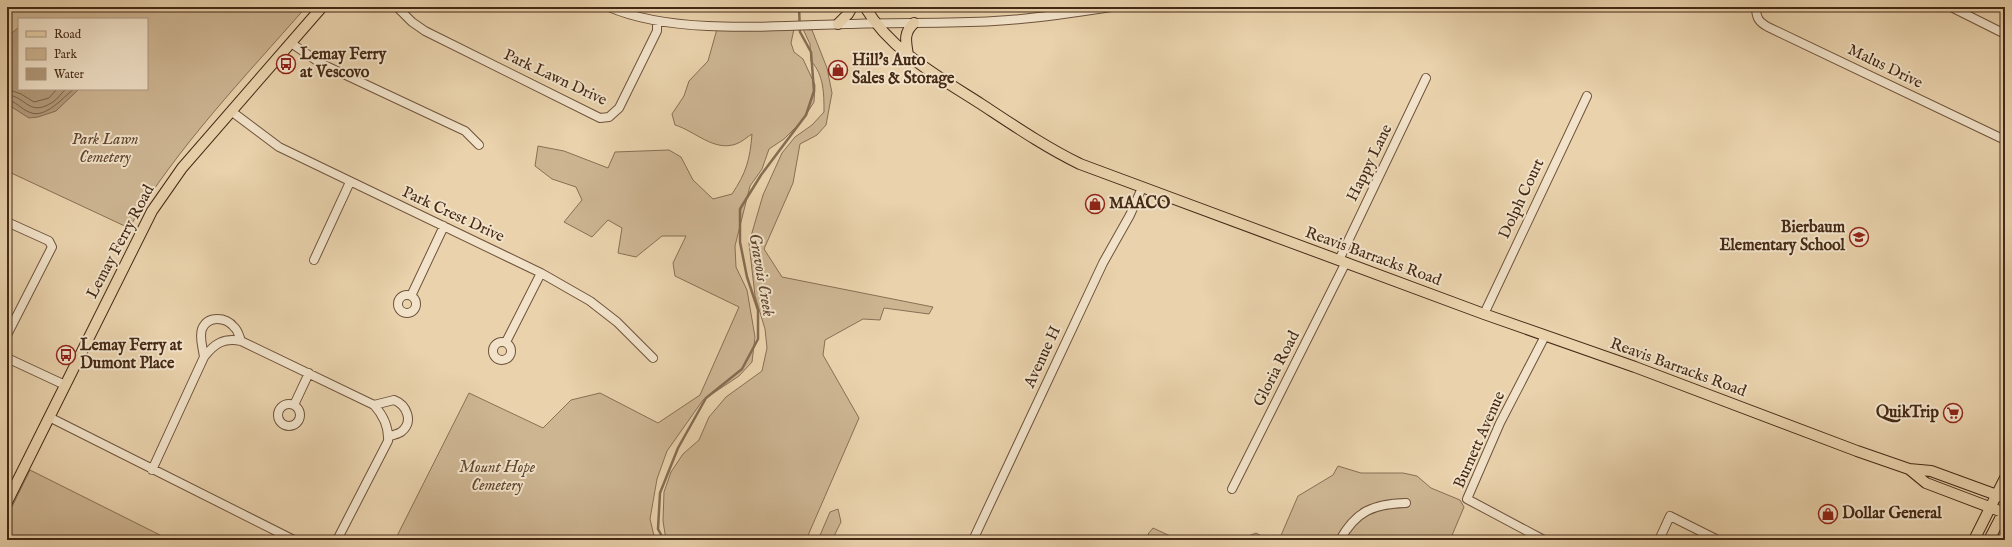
<svg xmlns="http://www.w3.org/2000/svg" width="2012" height="547" font-family="'IM FELL English',serif">
<style>
.green{fill:#cdb592;stroke:#896f54;fill-rule:evenodd}
.water{fill:#b19979;stroke:#866c51}
.lines{fill:none;stroke-linecap:round;stroke-linejoin:round}
.shore{stroke:#7b6147;stroke-width:1}
.stream{stroke:#866c51;stroke-width:2.5}
.minor-casing{stroke:#6e533b;stroke-width:10}
.major-casing{stroke:#452915;stroke-width:12}
.minor{stroke:#f1e2c9;stroke-width:8}
.major{stroke:#e9d2ac;stroke-width:10}
.labels{text-anchor:middle;dominant-baseline:central;stroke-width:4;stroke-linejoin:round;paint-order:stroke}
.poi-label{font-size:16px;font-weight:bold;fill:#452915;stroke:#f1e2c9;text-anchor:start}
.street-label{font-size:16px;fill:#452915;stroke:#f1e2c9}
.park-label{font-size:16px;font-style:italic;fill:#60452e;stroke:#f1e2c9}
.water-label{font-size:17px;font-style:italic;fill:#60452e;stroke:#f1e2c9}
</style>
<rect width="100%" height="100%" fill="#e9d2ac"/>
<filter id="stains"><feTurbulence type="fractalNoise" baseFrequency=".005" numOctaves="4"/><feColorMatrix values="0 0 0 0 .2 0 0 0 0 .09 0 0 0 0 .02 0 0 0 .5 -.17"/></filter>
<radialGradient id="worn" r=".72"><stop offset=".6" stop-color="#630" stop-opacity="0"/><stop offset="1" stop-color="#630" stop-opacity=".3"/></radialGradient>
<path class="green" d="M7,7h299c-62,71 -128,139 -177,221l-122,-57zM19,19h128v70h-128z
M895,7h96l-88,3z
M717,29h77l-3,14 3,9 9,7 12,26 -1,17 -12,19 -18,18 -15,10 -7,20 -12,17 -15,60 1,21 11,23 8,47 -3,25 -13,14 -36,24 -36,51 -10,28 -7,40 5,21h-260l74,-147 74,35 28,-28 29,-7 58,30 42,-28 39,-88 -64,-31 -2,-13 13,-27h-24l-26,21 -18,-4 4,-25 -14,-8 -16,17 -28,-15 18,-22 -6,-13 -24,-8 -17,-13 3,-20 26,5 44,17 7,-16 54,-2 12,7 12,23 20,19 19,-5c14,-21 18,-34 20,-60 -5,3 -10,8 -16,10 -22,8 -41,-13 -61,-19l-3,-11 12,-18 5,-15 19,-20z
M803,29l9,1 15,38 5,25 -6,32 -9,10 -17,9 -7,39 -29,66 18,28 151,30 -4,7 -45,-6 -4,12 -17,-1 -38,21 -2,15 36,63 -53,122h-140l-3,-19 1,-29 7,-20 12,-18 16,-14 10,-23 17,-20 36,-26 5,-23 -2,-19 -10,-33 -6,-53 14,-48 19,-42 13,-16 17,-12 12,-13c0,-18 0,-37 -13,-51l-1,-17z
M1338,466l23,7h42l14,3 14,12 29,12 4,7 -14,33h-171l19,-44 35,-21z
M30,470l140,70h-163v-23z
M838,509l3,13 -9,18h-14l12,-28z
M1153,528l26,12h-27l-4,-6z
M1256,533l13,7h-25l2,-3z"/>
<path class="water" d="M19,27v62h60l-23,22 -18,6 -9,1 -22,-14v-67z"/>
<g class="lines">
<path class="shore" d="M7,89l14,5 13,8 15,-4 8,-9
M7,95c20,1 21,23 46,7 5,-3 8,-9 13,-13
M7,100c9,1 14,9 22,12 16,8 34,-15 45,-23"/>
<path class="stream" d="M664,540l-6,-11 2,-36 18,-45 28,-50 36,-29 16,-30v-29l-11,-33 -7,-35v-33l21,-34 45,-60 8,-24 -3,-39 -11,-20 -1,-25"/>
<g class="minor-casing">
<path id="minor" d="M397,7l15,15 13,9 175,87 9,-1 10,-9 38,-77v-10
M609,7c64,28 167,19 237,17 49,-2 99,0 148,-3 40,-2 79,-8 117,-14
M1756,7c0,11 3,15 12,20l237,113
M1951,7l54,27
M291,43l29,20 145,68 14,14
M231,111l48,36 262,126 49,28 27,21 36,36
M7,222l42,19 3,6 -45,88
M314,260l36,-78
M1339,260l87,-182
M398 304a9 9 0 1 1 18 0a9 9 0 1 1-18 0Z
M411,296l33,-70
M1484,314l103,-218
M493 351a9 9 0 1 1 18 0a9 9 0 1 1-18 0Z
M506,342l35,-69
M204,357c-1,-9 -5,-19 -2,-28 6,-14 24,-12 32,-2 4,3 5,9 7,14
M7,358l58,27
M278 415a11 11 0 1 1 22 0a11 11 0 1 1-22 0Z
M294,405l15,-32
M374,405l20,-5c13,5 20,22 7,32 -3,2 -9,3 -13,5
M49,417l245,123
M152,470l52,-113c10,-13 20,-20 37,-16l133,64c9,10 15,21 14,36l-51,99
M1232,489l114,-227
M973,540l130,-277 27,-48 12,-27
M1340,540c16,-29 33,-36 66,-37
M1544,540l-77,-41 33,-76 45,-87
M1659,540l11,-24 48,24"/>
</g>
<g class="major-casing">
<path id="major" d="M865,7c26,44 74,70 116,97 32,21 64,43 99,60l404,150 151,53 222,84 52,18 22,2 74,27
M838,24l10,-10 4,-7
M908,55c-2,-13 -5,-22 6,-32
M1909,469l17,14 79,30
M7,502l145,-291 30,-43 140,-161
M1974,540l31,-62
M1989,540l16,-31"/>
</g>
<use href="#minor" class="minor"/>
<use href="#major" class="major"/>
</g>
<defs>
<g id="bus-ring" transform="scale(1)"><circle r="9.5" fill="#f1e2c9" stroke="#8f2418" stroke-width="1.5"/><path d="M-5-6H5V4H4V6H2V4H-2V6H-4V4H-5ZM-3.5-4V0h7V-4ZM-3.5 1.2v1.5H-2V1.2ZM2 1.2v1.5H3.5V1.2Z" fill="#8f2418"/></g>
<g id="shop-ring" transform="scale(1)"><circle r="9.5" fill="#f1e2c9" stroke="#8f2418" stroke-width="1.5"/><path d="M-5-2.5h2.3a2.7 3.5 0 0 1 5.4 0H5L5.5 6h-11ZM-1.5-2.5h3a1.5 2.3 0 0 0-3 0Z" fill="#8f2418"/></g>
<g id="school-ring" transform="scale(1)"><circle r="9.5" fill="#f1e2c9" stroke="#8f2418" stroke-width="1.5"/><path d="M0-5L7-2L0 1L-7-2ZM-4 1L0 2.5L4 1V4Q0 6-4 4Z" fill="#8f2418"/></g>
<g id="supermarket-ring" transform="scale(1)"><circle r="9.5" fill="#f1e2c9" stroke="#8f2418" stroke-width="1.5"/><path d="M-6-5.5h2.5l.6 2H6L4.5 2H-2.5L-4.4-4H-6ZM-1.5 3.2a1.3 1.3 0 1 0 .1 0ZM3 3.2a1.3 1.3 0 1 0 .1 0Z" fill="#8f2418"/></g>
</defs>
<g fill-rule="evenodd">
<use href="#bus-ring" x="286" y="64"/>
<use href="#shop-ring" x="838" y="70"/>
<use href="#shop-ring" x="1095" y="204"/>
<use href="#school-ring" x="1859" y="237"/>
<use href="#bus-ring" x="66" y="355"/>
<use href="#supermarket-ring" x="1953" y="413"/>
<use href="#shop-ring" x="1828" y="514"/>
</g>
<g class="labels">
<g class="poi-label">
<text x="300" y="55">Lemay Ferry<tspan x="300" dy="18">at Vescovo</tspan></text>
<text x="852" y="61">Hill's Auto<tspan x="852" dy="18">Sales &amp; Storage</tspan></text>
<text x="1109" y="204">MAACO</text>
<text x="1845" y="228" text-anchor="end">Bierbaum<tspan x="1845" dy="18">Elementary School</tspan></text>
<text x="80" y="346">Lemay Ferry at<tspan x="80" dy="18">Dumont Place</tspan></text>
<text x="1939" y="413" text-anchor="end">QuikTrip</text>
<text x="1842" y="514">Dollar General</text>
</g>
<g class="street-label">
<text transform="translate(1885 67) rotate(26)">Malus Drive</text>
<text transform="translate(555 78) rotate(25)">Park Lawn Drive</text>
<text transform="translate(1370 163) rotate(-64)">Happy Lane</text>
<text transform="translate(1522 199) rotate(-65)">Dolph Court</text>
<text transform="translate(453 215) rotate(25)">Park Crest Drive</text>
<text transform="translate(121 242) rotate(-62)">Lemay Ferry Road</text>
<text transform="translate(1373 257) rotate(20)">Reavis Barracks Road</text>
<text transform="translate(1043 357) rotate(-65)">Avenue H</text>
<text transform="translate(1678 368) rotate(20)">Reavis Barracks Road</text>
<text transform="translate(1277 369) rotate(-63)">Gloria Road</text>
<text transform="translate(1480 440) rotate(-66)">Burnett Avenue</text>
</g>
<g class="park-label">
<text x="105" y="140">Park Lawn<tspan x="105" dy="18">Cemetery</tspan></text>
<text x="497" y="468">Mount Hope<tspan x="497" dy="18">Cemetery</tspan></text>
</g>
<g class="water-label">
<text transform="translate(761 275) rotate(80)">Gravois Creek</text>
</g>
</g>
<rect width="2012" height="547" fill="none" stroke="#e9d2ac" stroke-width="24"/>
<rect x="8" y="8" width="1996" height="531" fill="none" stroke="#452915" stroke-width="2"/>
<rect x="12" y="12" width="1988" height="523" fill="none" stroke="#452915"/>
<rect x="18" y="18" width="130" height="72" fill="#f1e2c9" stroke="#ac9881"/>
<rect x="26" y="31" width="20" height="6" fill="#e9d2ac" stroke="#ac9881"/>
<text x="54" y="38" font-size="12" fill="#452915">Road</text>
<rect x="26" y="48" width="20" height="12" fill="#cdb592" stroke="#ac9881"/>
<text x="54" y="58" font-size="12" fill="#452915">Park</text>
<rect x="26" y="68" width="20" height="12" fill="#b19979" stroke="#ac9881"/>
<text x="54" y="78" font-size="12" fill="#452915">Water</text>
<rect width="100%" height="100%" filter="url(#stains)"/>
<rect width="100%" height="100%" fill="url(#worn)"/>
</svg>
